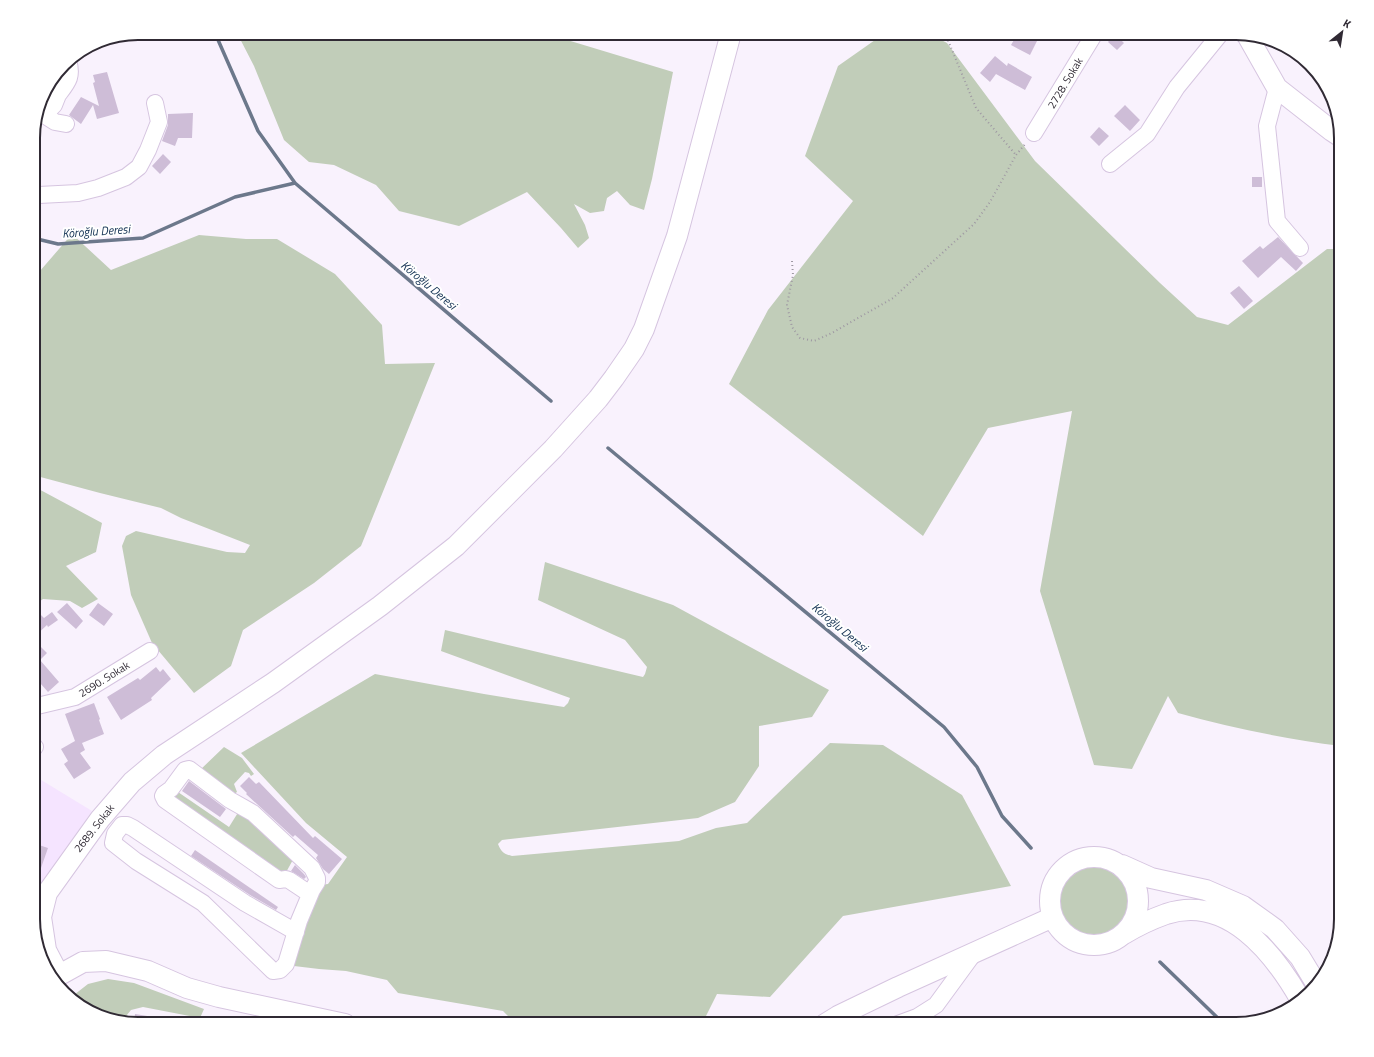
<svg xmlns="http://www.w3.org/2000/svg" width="1374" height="1057" font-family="'Titillium Web',sans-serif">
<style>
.built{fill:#f5e4ff}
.green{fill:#c1cdb9}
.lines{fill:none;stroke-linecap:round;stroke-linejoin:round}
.stream{stroke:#6c788b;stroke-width:3.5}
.building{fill:#cebdd7}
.minor-casing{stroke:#d6c5e0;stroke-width:18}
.major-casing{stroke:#d6c5e0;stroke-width:22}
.path{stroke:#9e98a2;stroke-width:2;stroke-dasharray:1 3;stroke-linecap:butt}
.minor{stroke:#fff;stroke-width:16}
.major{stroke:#fff;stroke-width:20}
.labels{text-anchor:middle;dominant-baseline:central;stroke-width:4;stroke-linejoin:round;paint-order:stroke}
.street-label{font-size:11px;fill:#302a34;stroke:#fff}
.water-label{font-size:12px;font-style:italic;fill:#133153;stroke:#fff}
.rim{fill:none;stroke:#302a34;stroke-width:2}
</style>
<rect width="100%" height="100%" fill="#f9f2fd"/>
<path class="built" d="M33,775l59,36 -56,80 -3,20z"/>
<path class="green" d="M237,33h307l129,39 -21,107 -8,31 -14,-5 -13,-14 -10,7 -3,13 -14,2 -16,-9 11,21 4,13 -11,10 -17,-20 -34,-36 -68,34 -60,-15 -23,-26 -42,-20 -25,-3 -25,-22 -30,-74z
M885,33h43l19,10 88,118 125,122 37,34 31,8 99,-76h14v497c-55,-7 -110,-18 -163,-33l-10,-17 -36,73 -38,-4 -54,-174 32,-180 -84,17 -65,108 -194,-152 39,-74 85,-109 -48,-45 33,-90z
M72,234l39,36 88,-35 47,4h31l58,35 47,51 3,39 50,-1 -74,183 -47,37 -71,47 -12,36 -37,27 -42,-50 -21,-48 -9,-49 4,-10 10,-5 91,21 18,1 5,-8 -69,-27 -20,-10 -61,-15 -67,-18v-196z
M33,486l69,37 -6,29 -30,14 32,33 -16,9 -12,-7 -27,-2 -10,7z
M545,562l128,43 156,85 -17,27 -53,9v40l-24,36 -37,16 -196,22 -4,4c3,8 6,10 14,12l167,-15 37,-13 31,-5 83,-80 53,2 79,50 49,91 -168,30 -73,81 -53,-3 -15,30h-186l-13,-13 -105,-18 -11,-13 -41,-9 -27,-2 -25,-3 12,-42 14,-39 8,-1 19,-27 -41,-34 -65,-70 134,-79 109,20 80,13 4,-4 2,-5 -129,-47 4,-21 198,47 2,-3 2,-7 -22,-27 -87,-40z
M224,747l18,11 12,16 -3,2 -2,-3 -4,-1 -11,12 3,8 -6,4 -32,-25z
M175,790l54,37 10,-16 56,45 -11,20 -116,-76z
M1058 900a36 36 0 1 1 72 0a36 36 0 1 1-72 0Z
M108,979l26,4 70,26 -4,9 -57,-11 -12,3 -9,11 -18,-3 -30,-16 -4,-4 18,-14z"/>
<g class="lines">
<path class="stream" d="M215,33l43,98 37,52 256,218
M33,238l25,6 85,-6 92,-41 60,-14
M608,448l336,279 33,40 25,49 29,32
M1160,962l64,62"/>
</g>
<path class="building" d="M1018,33h23l-11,22 -19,-10z
M1115,34l9,9 -7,7 -9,-8z
M995,56l12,10 1,-3 24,14 -7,13 -29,-16 -6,8 -10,-9z
M107,72l12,41 -22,6 -4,-14 -12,19 -12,-9 12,-18 18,9 -6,-23 2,-1 -2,-7z
M1125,105l15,15 -10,11 -16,-15z
M193,113l-1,25h-14l-3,8 -13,-5 6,-16v-11z
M1099,127l10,9 -10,10 -9,-9z
M163,154l8,8 -11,12 -8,-8z
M1252,177h10v10h-10z
M1278,237l25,26 -7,8 -15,-14 -23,21 -16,-17 18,-15 3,3z
M1239,286l14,15 -9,8 -14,-16z
M67,603l16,18 -7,8 -19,-17z
M98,603l15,11 -9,12 -15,-11z
M33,607l11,11 8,-6 6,8 -10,7 -1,-2 -14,13z
M33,639l14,14 -7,7 19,22 -11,10 -15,-17z
M156,667l4,5 3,-3 8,10 -20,19 1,2 -31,20 -14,-23 31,-19 2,2z
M94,703l6,16 -1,1 5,14 -22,9 3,7 -5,3 11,15 -17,11 -10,-15 4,-3 -7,-12 14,-8 -10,-27z
M249,777l7,7 3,-2 54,56 2,-2 27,23 -13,15 -6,-5 -7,-11 2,-3 -23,-20 -2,2 -47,-43 1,-1 -7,-7z
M189,781l37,28 -6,8 -38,-26z
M33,843l15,5 -7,20 -8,-3z
M195,850l83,57 -2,3 -26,-15 -59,-39z
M295,865l9,9 2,3 -2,2 -13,-8z
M135,1014l31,5v5l-32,-1z"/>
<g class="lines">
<g class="minor-casing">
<path id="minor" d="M52,81l6,14 -4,10 -10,10 11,7 11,2
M1277,88l-10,38 10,95 23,27
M58,95c10,-13 15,-18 10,-35
M1034,133l61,-100
M1110,164l37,-30 30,-47 44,-54
M33,193l6,2 39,-2 20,-5 28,-11 13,-10 9,-17 11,-28 -4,-19
M33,707l42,-10 75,-46
M33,745l2,2
M296,932l-51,-29 -112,-75 -6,-3h-5l-7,9 -2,9 23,18 67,42 70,68 7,-1 6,-6 13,-43 13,-31 5,-8v-4l-5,-10 -59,-55 -23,-13 -41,-31 -4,1 -14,19 -7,5 -1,2 2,4 114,80 7,-1 3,1 21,14
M898,1024l19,-7 19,-12 38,-52"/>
</g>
<g class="major-casing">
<path id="major" d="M1247,35l30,53 55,43 9,6
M1050 901a44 44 0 1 1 88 0a44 44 0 1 1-88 0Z
M1122,865l29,13 55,12 37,16 32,23 25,28 17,28
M1124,934c13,-8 28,-15 42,-20 61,-20 107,38 134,85
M59,975l-13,-25 -5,-33 6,-24 53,-74 32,-37 32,-27 109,-72 107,-77 76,-60 97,-97 45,-50 16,-21 20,-29 10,-20 33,-93 54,-203
M54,978l29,-16 23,-1 42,10 39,17 32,9 126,27
M825,1024l13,-8 60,-29 155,-70"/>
</g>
<path class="path" d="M945,33l31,75 40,47
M792,261l1,14 -6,30 5,22 8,11 14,3 18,-8 61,-35 81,-74 16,-22 26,-47 10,-12"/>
<use href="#minor" class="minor"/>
<use href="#major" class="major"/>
</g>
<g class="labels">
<g class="street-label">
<text transform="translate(1065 83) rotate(-59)">2728. Sokak</text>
<text transform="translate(104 679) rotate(-32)">2690. Sokak</text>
<text transform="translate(94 828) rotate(-52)">2689. Sokak</text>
</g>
<g class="water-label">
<text transform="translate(96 231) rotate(-4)">Köroğlu Deresi</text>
<text transform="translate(429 285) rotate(40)">Köroğlu Deresi</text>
<text transform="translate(840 627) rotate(40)">Köroğlu Deresi</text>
</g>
</g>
<path d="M0 0H1374V1057H0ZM138 40H1236A98 98 0 0 1 1334 138V919A98 98 0 0 1 1236 1017H138A98 98 0 0 1 40 919V138A98 98 0 0 1 138 40Z" fill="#fff" fill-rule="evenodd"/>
<path class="rim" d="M138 40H1236A98 98 0 0 1 1334 138V919A98 98 0 0 1 1236 1017H138A98 98 0 0 1 40 919V138A98 98 0 0 1 138 40Z"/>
<g transform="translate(1342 32) rotate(30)" stroke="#ffffff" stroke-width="3" paint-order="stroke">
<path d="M0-3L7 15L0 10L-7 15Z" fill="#302a34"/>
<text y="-6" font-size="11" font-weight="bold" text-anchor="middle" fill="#302a34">K</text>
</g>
</svg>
